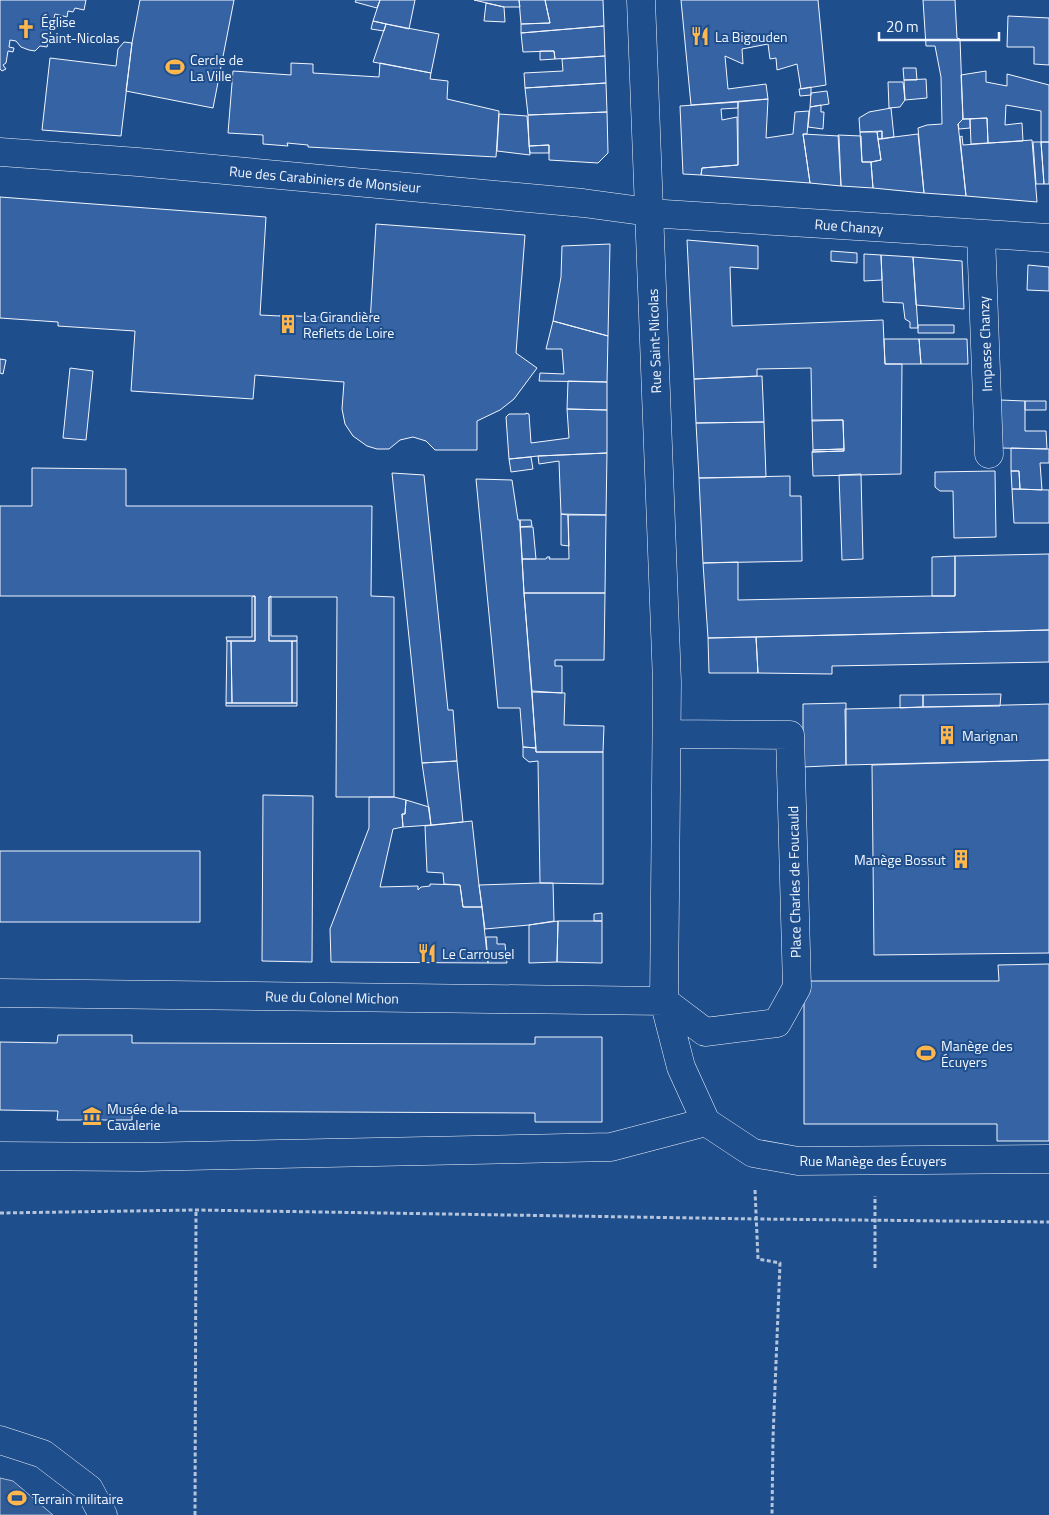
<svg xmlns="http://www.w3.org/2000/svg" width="1049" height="1515" font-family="'Titillium Web',sans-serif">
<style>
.green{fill:#305b95;stroke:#a8bbd7}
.building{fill:#3563a3;stroke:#f2f6ff}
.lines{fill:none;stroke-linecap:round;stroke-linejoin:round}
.minor-casing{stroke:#f2f6ff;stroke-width:29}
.path{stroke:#b3c4dc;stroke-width:3;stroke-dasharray:4 2.5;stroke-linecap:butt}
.minor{stroke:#1f4e8c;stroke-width:28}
.labels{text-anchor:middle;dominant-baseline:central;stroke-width:4;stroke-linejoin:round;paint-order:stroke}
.poi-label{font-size:14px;fill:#f2f6ff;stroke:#1f4e8c;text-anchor:start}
.street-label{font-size:14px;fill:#f2f6ff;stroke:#1f4e8c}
</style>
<rect width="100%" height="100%" fill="#1f4e8c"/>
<path class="green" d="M0,1478l13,3 40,34h-53z"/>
<path class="building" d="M0,0h86l-2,10 -9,-2 -2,4 -5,-1 -1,6 -12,-3 -8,33 -7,-1 -5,5 -6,-1 -8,-3 -5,-6 -6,-1 -1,7 5,1 -1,4 -5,-1 -2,12 -3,2 3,4 -4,2 -2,-2z
M140,0h94l-21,108 -87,-17 6,-48z
M356,0h24l-3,8 -22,-6z
M380,0h35l-6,29 -36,-8z
M474,0h45l1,7h-16z
M519,0h26l5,23 -29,1z
M545,0h58l1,26 -83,7v-9l29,-1z
M681,0h137l8,85 -25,4 -4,-25 -20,6 -1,-12 -6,1 -2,-15 -26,5 1,15 -18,-8 3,33 38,-5 2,15 -77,6z
M923,0h32l2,38 3,1 3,80 -5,5 8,72 -42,-3 -6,-65 9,-3 15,-1 -1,-47 -6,-31h-9z
M486,3l18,4 1,15 -21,-1z
M1008,16l41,2v47l-15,-1v-17h-27z
M373,21l13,3 -2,7 -13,-2z
M386,24l53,10 -8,39 -58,-11z
M604,26l1,30 -50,3 -1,-8 -31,1 -2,-19z
M124,42l8,1 -11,93 -79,-6 8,-72 66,8 2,-17z
M540,51h14l1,8 -15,1z
M605,56l1,27 -81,5 -1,-15 39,-2 -1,-12z
M291,63l22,1v9l66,4 1,-14 51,10 -1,6 18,2 -1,18 52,12 -3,46 -188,-10v-2l-21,-2 1,3 -25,-2v-9l-35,-2 5,-62 58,4z
M903,68h13l1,12h-13z
M986,71v11l21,4v-12l42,11v57h-8v-31l-35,-6 -1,20 17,-2 1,18 -35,2 -1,-25 -24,1 -2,-44z
M926,79l1,19 -22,2 -1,-20z
M888,82h15l2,18 -5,7 -11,1z
M606,83l1,29 -79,3 -3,-27z
M811,87v8l-11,1 -1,-7z
M827,91l2,13 -19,3 1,-14z
M768,99l-2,39 27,-4 2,-22 14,-1 -2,23h-4l7,49 -109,-8 1,-7 36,-3v-63z
M738,102v6l-17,1 1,11 15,-3 1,48 -36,3 -1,7 -18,-1 -3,-68z
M821,105v7h3l-1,17 -15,-2 2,-20z
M891,108l3,29 -12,2v-8l-22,1 -1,-14 10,-6z
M607,112l1,41 -10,10 -49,-3v-15l-20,1 -1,-31z
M499,114l28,2 3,39 -33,-4z
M987,118l1,25 -17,1 -1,-25z
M963,119h7v9l-11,1 -1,-5z
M882,131v8h-4l-1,-7z
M860,132h17l4,28 -10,2h-9z
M803,134l36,2 2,50 -31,-3z
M918,134l6,59 -51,-5 -2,-26 10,-2 -3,-21z
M838,135l23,1 1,26h9l2,26 -32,-2z
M962,136l1,9 69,-5 5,62 -71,-6 -6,-59z
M1033,142h8l3,42h-8z
M1041,142h8v42h-5z
M549,145v8h-19l-1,-7z
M0,197l266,20 -6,98 20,1v-1l69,4v2l21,2 6,-99 149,11 -9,118 21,15 -23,31 -14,11 -23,11v29h-42l-9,-9 -13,-4 -13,3 -11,9h-12l-10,-3 -14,-10 -8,-12 -3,-15 2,-27 -89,-7 -2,24 -122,-8 4,-60 -77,-5v-4l-58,-4z
M687,240l71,6v23l-28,-2 2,59 151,-6 2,44h17l-1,110 -88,2 -1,-24 32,-1 -1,-31 -31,1 -1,-53 -54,1v7l-63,3z
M610,244l-2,92 -55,-15 8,-44 1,-31z
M831,251l26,2v10l-26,-2z
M864,254l17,1 1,25 -18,1z
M881,255l32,2 5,71h-8v-6l-5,-3 -2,-16 -20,-1z
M913,257l49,4 2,48 -48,-4z
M1028,265l21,2v24l-22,-1z
M553,321l55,15 -1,46 -68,-1 1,-8 24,1 -2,-25h-16z
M918,325h36v8h-36z
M884,339h35l2,25h-36z
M919,339h48l1,25h-47z
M0,359l6,1 -3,14 -3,-1z
M70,368l23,3 -7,69 -23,-2z
M762,376l2,46 -68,1 -2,-44z
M568,381l39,1v28l-40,-1z
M1000,400l25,1v30h21l1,18 -46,-1z
M1025,401h21v9h-21z
M567,409l40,1v43l-69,3 -29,3 -3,-42 3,-3h17v-1l3,1 2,29 38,-5z
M812,420h31l1,29 -31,1z
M764,422l2,55 -67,1 -3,-55z
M1011,448l38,1v14h-9l2,27 -22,-1 -1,-18h-8z
M844,449v2l-32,1 1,-2z
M607,453l-1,62 -45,-1 -2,-53 -20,3 -1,-8z
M531,457l2,12 -22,3 -2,-13z
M32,468l94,1v37h246l-1,90 23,1v200h-58l1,-200h-68v44h23v62h-60l-1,-62h24v-45h-255v-90h32z
M995,471l1,66 -42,1 -1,-47h-13l-5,-4v-15z
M1011,471h8l1,18h-8z
M392,473l32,2 24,235h5l4,51 -35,2z
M861,474l2,85 -21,1 -3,-85z
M790,476v20h11l1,65 -99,2 -4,-85z
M476,479l36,1 6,40h2l4,73 12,155 -13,-1 -3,-39h-22z
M1012,489l37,1v33h-35z
M561,514l7,1 1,31 -8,-1z
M568,515h38l-1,78h-81l-2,-34h24l1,-2h3l-1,2h20z
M520,520h11l1,6 -12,1z
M520,527h13l3,32h-14z
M1049,554v76l-341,8 -5,-75 35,-1v38l194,-4h23v-40z
M955,556v40h-23v-39z
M524,593h81l-1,67h-49v6h7v27l-30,-2z
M255,596v45h-28l-1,-4h26v-40z
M271,596v40h26v5h-28v-44z
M1049,630v32l-217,4v8l-74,-1 -2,-36z
M756,637l2,36h-49l-1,-35z
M227,641h4l1,62h-6z
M292,641h5v62h-5z
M532,692l33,1 -1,32 40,1 -1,26h-67z
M1001,694l-1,12 -77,1v-12z
M900,695h23v12l-23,1z
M226,703h71v3h-71z
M846,703v62l-43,2v-63z
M1049,704v56l-203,5 -1,-56z
M523,747l13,1v4h67v132l-63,-1 -2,-122 -9,1 -6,-5z
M1049,760v193l-175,2 -2,-190z
M457,761l6,61 -32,3 -9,-62z
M263,795l50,1 -1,166 -50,-1z
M369,797h25l12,3 -1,14h-3l1,13 -10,2 -13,58 38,-1v4l3,-3 9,-1v-2l30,1 3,22h19l6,56 -157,-1 -1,-33 39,-101z
M406,800l23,7 2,18 -28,2 -1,-13h3z
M472,821l7,64 3,22h-19l-3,-22 -16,-1 -1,-11 -16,-1 -2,-46z
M0,851h200v71h-200z
M540,883h13l1,38 -25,4 -44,4 -6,-44z
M602,913v8h-8v-7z
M558,921l-1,41 -28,1v-38z
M558,921h44v42l-45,-1z
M486,937h11v7h8l2,19h-19z
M1049,964v177h-52v-17h-193v-143h195l-1,-16z
M58,1035h74v8l403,1v-7h67v85h-67v-9l-403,-2v9h-75l1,-9 -58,-1v-68l57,1z"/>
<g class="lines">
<g class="minor-casing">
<path id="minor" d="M641,0l26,682 -3,319 17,66 25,55
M0,152l138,10 445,41 81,11 385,24
M981,235l8,219
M0,993l664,8
M664,1001l41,31 72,-9 20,-36 -7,-252 -123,-1
M706,1122l47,31 45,8 251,-2
M0,1156l141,1 470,-10 95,-25
M0,1440l43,14 46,35 14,26"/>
</g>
<path class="path" d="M755,1190l3,69 22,4 -7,175 -1,77
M0,1213l196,-3 561,9 292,3
M875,1268v-72
M195,1515l1,-305"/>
<use href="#minor" class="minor"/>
</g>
<defs>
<g id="church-bare" transform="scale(1.5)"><path d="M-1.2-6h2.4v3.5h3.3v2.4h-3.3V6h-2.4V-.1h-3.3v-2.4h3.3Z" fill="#ffb74d" stroke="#1f4e8c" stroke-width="2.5" paint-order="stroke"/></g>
<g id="restaurant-bare" transform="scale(1.5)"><path d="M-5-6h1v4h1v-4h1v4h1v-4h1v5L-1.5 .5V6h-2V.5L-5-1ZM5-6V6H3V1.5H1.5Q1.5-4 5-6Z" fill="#ffb74d" stroke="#1f4e8c" stroke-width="2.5" paint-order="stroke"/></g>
<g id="stadium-bare" transform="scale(1.5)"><path d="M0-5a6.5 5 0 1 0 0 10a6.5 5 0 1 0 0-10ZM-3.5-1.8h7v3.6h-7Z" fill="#ffb74d" stroke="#1f4e8c" stroke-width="2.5" paint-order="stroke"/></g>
<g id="building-bare" transform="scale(1.5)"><path d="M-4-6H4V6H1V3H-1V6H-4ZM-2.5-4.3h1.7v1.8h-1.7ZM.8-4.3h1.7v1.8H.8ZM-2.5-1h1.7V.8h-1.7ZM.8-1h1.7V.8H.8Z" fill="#ffb74d" stroke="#1f4e8c" stroke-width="2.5" paint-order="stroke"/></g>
<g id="museum-bare" transform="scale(1.5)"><path d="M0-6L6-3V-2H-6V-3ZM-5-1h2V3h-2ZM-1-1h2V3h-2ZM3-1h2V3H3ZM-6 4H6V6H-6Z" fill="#ffb74d" stroke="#1f4e8c" stroke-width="2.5" paint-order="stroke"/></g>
</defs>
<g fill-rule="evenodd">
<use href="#church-bare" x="26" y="29"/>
<use href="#restaurant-bare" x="700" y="36"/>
<use href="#stadium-bare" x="175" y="67"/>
<use href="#building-bare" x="288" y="324"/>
<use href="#building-bare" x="947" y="735"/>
<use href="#building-bare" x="961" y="859"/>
<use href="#restaurant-bare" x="427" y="953"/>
<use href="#stadium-bare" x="926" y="1053"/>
<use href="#museum-bare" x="92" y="1116"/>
<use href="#stadium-bare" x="17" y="1498"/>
</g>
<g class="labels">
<g class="poi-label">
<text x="41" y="21">Église<tspan x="41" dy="16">Saint-Nicolas</tspan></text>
<text x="715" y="36">La Bigouden</text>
<text x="190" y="59">Cercle de<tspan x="190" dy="16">La Ville</tspan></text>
<text x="303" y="316">La Girandière<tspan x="303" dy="16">Reflets de Loire</tspan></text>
<text x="962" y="735">Marignan</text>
<text x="946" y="859" text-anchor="end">Manège Bossut</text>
<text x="442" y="953">Le Carrousel</text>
<text x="941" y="1045">Manège des<tspan x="941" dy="16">Écuyers</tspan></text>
<text x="107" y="1108">Musée de la<tspan x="107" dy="16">Cavalerie</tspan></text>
<text x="32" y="1498">Terrain militaire</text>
</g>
<g class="street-label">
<text transform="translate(325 179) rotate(5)">Rue des Carabiniers de Monsieur</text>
<text transform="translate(849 226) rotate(4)">Rue Chanzy</text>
<text transform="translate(654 341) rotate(-92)">Rue Saint-Nicolas</text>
<text transform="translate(985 344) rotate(-92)">Impasse Chanzy</text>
<text transform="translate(794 882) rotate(-91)">Place Charles de Foucauld</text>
<text transform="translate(332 997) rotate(1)">Rue du Colonel Michon</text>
<text x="873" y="1160">Rue Manège des Écuyers</text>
</g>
</g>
<path d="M879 32v8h120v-8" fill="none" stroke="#f2f6ff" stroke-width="2.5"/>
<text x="886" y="32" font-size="15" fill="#f2f6ff" stroke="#1f4e8c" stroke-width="4" paint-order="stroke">20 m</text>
</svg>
